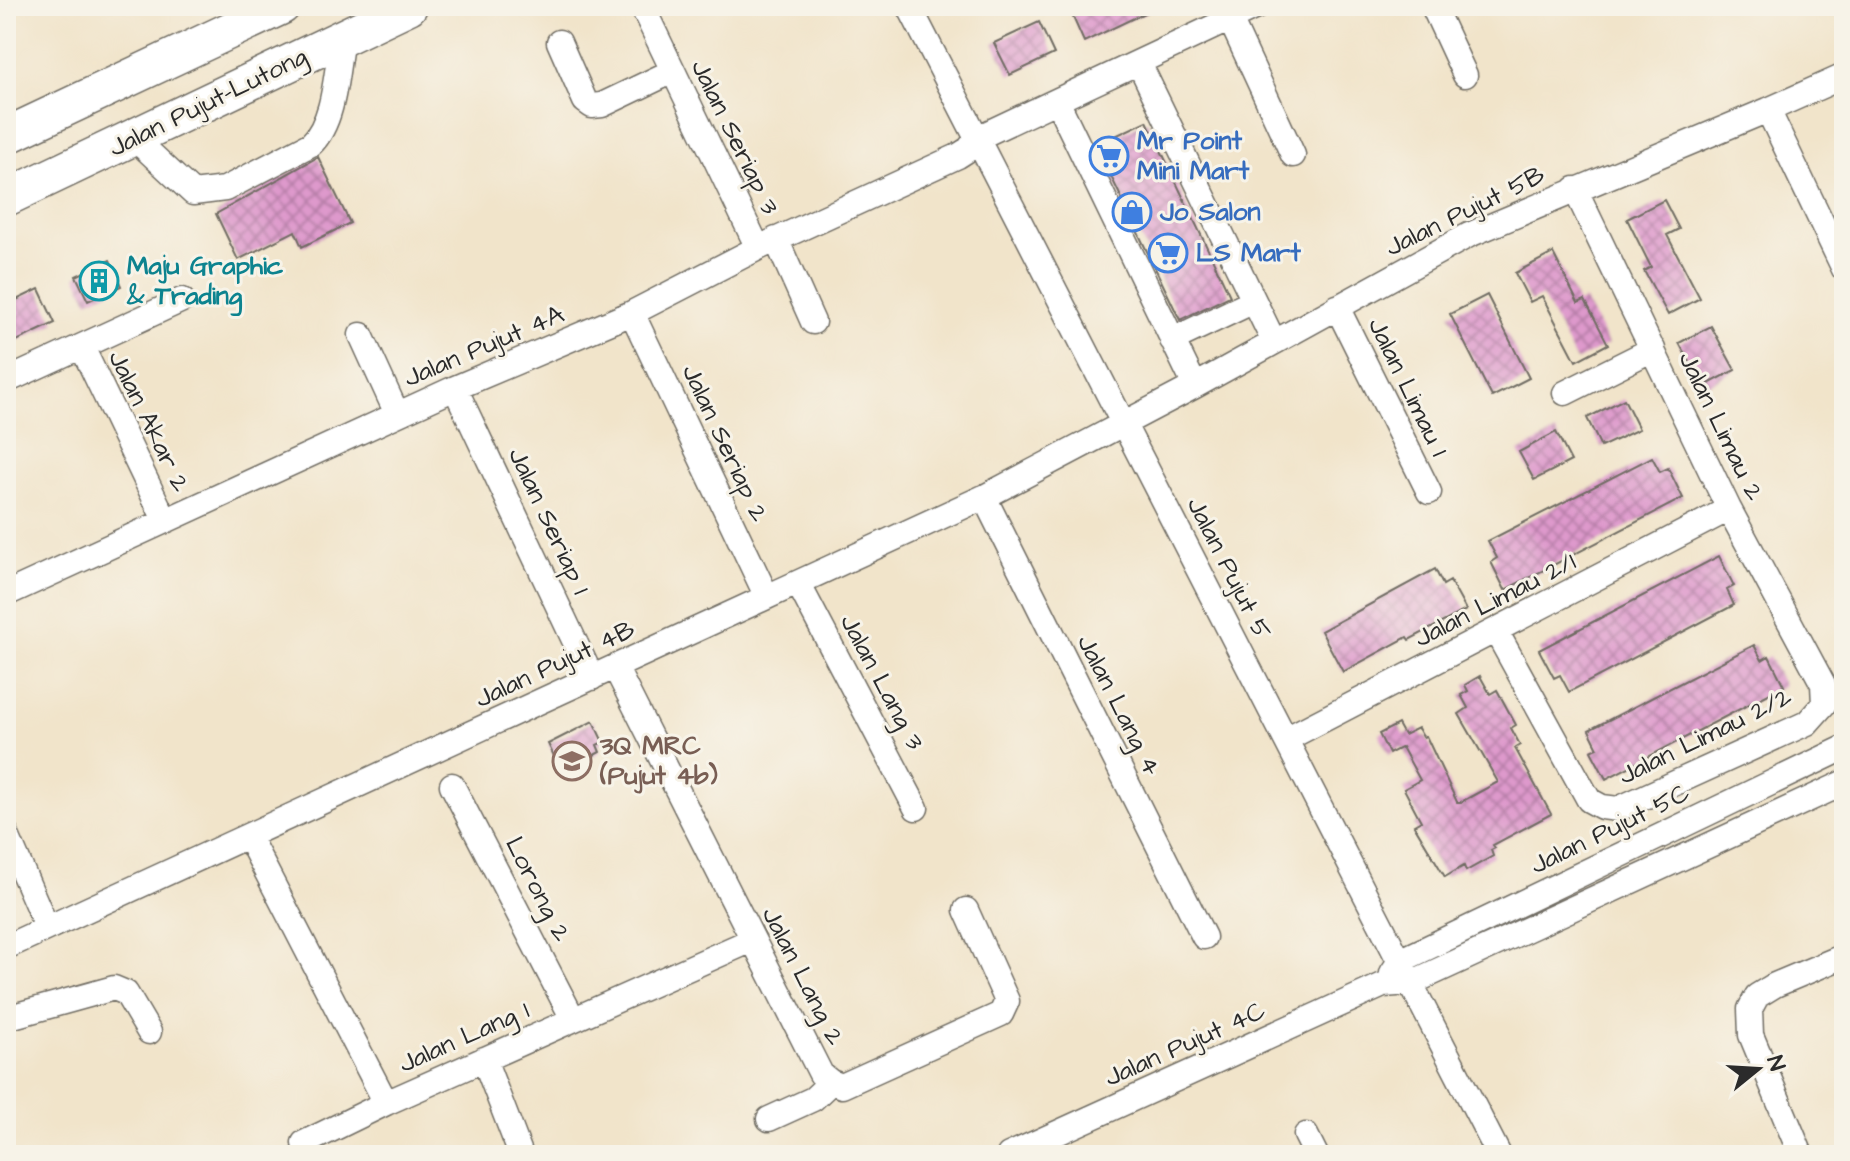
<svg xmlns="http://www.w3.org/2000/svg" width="1850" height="1161" font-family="'Architects Daughter',sans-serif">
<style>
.building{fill:url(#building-cross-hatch)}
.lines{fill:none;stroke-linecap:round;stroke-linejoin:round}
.minor-casing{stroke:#706c63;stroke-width:27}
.highway-casing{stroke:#706c63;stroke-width:39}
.minor{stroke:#fff;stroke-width:24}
.highway{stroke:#fff;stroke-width:36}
.labels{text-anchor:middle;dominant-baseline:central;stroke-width:6;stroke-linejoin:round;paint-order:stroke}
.street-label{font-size:26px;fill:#2b2b2b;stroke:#f7f3e8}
.shop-label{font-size:26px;font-weight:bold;fill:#366cbe;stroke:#f7f3e8;text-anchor:start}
.culture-label{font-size:26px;font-weight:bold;fill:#0d838f;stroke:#f7f3e8;text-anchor:start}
.education-label{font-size:26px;font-weight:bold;fill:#785e54;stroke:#f7f3e8;text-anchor:start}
</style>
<defs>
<pattern id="building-cross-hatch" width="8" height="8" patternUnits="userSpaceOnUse" patternTransform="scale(2)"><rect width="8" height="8" fill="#de99cc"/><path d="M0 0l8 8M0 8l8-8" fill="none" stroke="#b47da6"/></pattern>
</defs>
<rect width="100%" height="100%" fill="#f7f3e8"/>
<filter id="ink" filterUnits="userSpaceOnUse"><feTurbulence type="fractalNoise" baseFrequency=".0125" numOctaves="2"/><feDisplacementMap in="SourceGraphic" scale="16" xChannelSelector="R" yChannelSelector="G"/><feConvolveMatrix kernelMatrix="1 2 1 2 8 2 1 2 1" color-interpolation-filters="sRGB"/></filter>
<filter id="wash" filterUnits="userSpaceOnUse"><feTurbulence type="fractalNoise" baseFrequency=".006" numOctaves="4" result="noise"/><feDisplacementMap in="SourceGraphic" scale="32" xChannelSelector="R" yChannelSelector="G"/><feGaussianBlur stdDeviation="1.8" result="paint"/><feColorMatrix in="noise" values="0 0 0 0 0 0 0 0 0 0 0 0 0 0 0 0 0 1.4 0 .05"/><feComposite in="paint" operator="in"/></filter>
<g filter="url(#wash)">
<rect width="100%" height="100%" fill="#f1e4ca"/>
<g id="blocks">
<path class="building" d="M1068,6h91l-75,36z
M1039,22l15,32 -44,21 -16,-32z
M1147,121l83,175 -50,24 -84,-175z
M318,157l32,66 -48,24 -7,-16 -57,29 -22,-46z
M1664,200l15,29 -12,6 33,63 -32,17 -24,-44 7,-4 -24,-48z
M1553,253l25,50 7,-3 23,44 -32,17 -34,-65 -12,6 -15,-29z
M110,260l11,26 -33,15 -12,-25z
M39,289l16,34 -49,23v-41z
M1487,295l42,83 -37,19 -42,-83z
M1711,326l24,44 -32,17 -24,-44z
M1624,399l15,30 -38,18 -14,-29z
M1556,432l15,29 -37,19 -15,-28z
M1652,457l8,15 8,-4 15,30 -178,92 -14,-28 6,-4 -9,-17z
M1719,556l15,30 -7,4 7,15 -165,87 -9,-17 -6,3 -15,-28z
M1435,569l8,16 7,-4 16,29 -57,30 -2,-3 -64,35 -22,-41z
M1754,645l8,15 7,-4 15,30 -178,93 -15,-28 7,-3 -9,-18z
M1480,676l10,18 7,-4 19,35 -5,3 9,17 -5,3 36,66 -58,31 2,3 -4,2 2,6 -27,15 -2,-5 -19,11 -31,-52 7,-4 -17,-32 16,-9 -18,-33 -13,7 -10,-20 19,-10 6,11 14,-7 5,9 3,-1 31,66h4l37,-20 -39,-68 9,-6 -7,-13 7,-4 -3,-6z
M593,721l10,21 -6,3 3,7 -38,20 -14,-28z"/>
</g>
</g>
<g filter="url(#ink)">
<use href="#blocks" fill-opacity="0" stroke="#706c63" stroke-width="2"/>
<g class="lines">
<g class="minor-casing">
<path id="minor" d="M642,6l116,242
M909,6l590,1149
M1433,6l32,69
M1230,19l63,136
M559,42l26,59 7,5 10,-1 71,-34
M1139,63l135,279
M1057,101l138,285
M1768,110l76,159
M134,138l59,55 32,-4 86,-45c24,-23 25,-73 31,-106
M776,239l37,83
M1337,307l92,185
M632,313l135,284
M361,335l36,79
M1172,340l82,-39
M82,347l83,173
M6,381l176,-81
M455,388l137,290
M1565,393l88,-44
M984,497l220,440
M798,583l118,225
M6,594l449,-206 177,-75 126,-65 200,-92 11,-7 8,-11 281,-132
M1496,631l93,169 13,7 16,2 189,-86 17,-19 -1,-20 -94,-175 -154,-320
M615,667l206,407 10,8 11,4 159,-72 6,-13 -41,-91
M1286,739l443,-230
M452,785l121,234
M6,833l41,95
M248,836l138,267 366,-163
M6,947l978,-450 211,-111 274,-151 299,-125 76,-34
M1392,973l8,-12 444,-213
M6,1018l108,-30 12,5 23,39
M484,1059l37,96
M769,1119l44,-20 18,-17
M1306,1135l10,20
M304,1143l82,-40
M1009,1155l374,-170 28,-2 433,-200
M1801,1155l-50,-120 -1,-26 7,-13 18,-11 69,-29"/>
</g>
<g class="highway-casing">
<path id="highway" d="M6,136l276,-130
M6,198l403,-192"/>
</g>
<use href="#minor" class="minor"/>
<use href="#highway" class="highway"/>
</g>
</g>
<defs>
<g id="supermarket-ring" transform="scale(2)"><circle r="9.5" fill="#f7f3e8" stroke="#3f7fe0" stroke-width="1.5"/><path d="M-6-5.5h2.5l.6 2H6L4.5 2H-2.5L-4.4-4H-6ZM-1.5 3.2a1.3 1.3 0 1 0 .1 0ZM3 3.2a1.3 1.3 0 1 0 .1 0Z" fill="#3f7fe0"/></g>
<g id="shop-ring" transform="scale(2)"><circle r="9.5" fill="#f7f3e8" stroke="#3f7fe0" stroke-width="1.5"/><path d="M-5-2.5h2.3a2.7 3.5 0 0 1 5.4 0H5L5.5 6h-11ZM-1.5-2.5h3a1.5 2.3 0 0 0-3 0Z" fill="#3f7fe0"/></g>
<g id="building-ring" transform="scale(2)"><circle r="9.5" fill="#f7f3e8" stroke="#0f9aa8" stroke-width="1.5"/><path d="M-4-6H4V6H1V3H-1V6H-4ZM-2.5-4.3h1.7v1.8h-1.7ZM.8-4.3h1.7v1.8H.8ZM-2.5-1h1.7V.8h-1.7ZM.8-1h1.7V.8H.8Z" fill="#0f9aa8"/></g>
<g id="school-ring" transform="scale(2)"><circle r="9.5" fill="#f7f3e8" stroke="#8d6e63" stroke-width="1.5"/><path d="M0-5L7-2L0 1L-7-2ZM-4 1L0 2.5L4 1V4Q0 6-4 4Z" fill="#8d6e63"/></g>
</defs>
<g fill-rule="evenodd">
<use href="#supermarket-ring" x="1109" y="156"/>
<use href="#shop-ring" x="1132" y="212"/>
<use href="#supermarket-ring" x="1168" y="253"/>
<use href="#building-ring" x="99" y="281"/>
<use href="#school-ring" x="572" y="761"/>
</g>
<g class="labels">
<g class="street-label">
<text transform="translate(208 102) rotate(-26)">Jalan Pujut-Lutong</text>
<text transform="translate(735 137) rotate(64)">Jalan Seriap 3</text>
<text transform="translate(1465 211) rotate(-26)">Jalan Pujut 5B</text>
<text transform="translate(484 346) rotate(-23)">Jalan Pujut 4A</text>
<text transform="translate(1408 387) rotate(64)">Jalan Limau 1</text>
<text transform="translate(149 421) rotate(64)">Jalan Akar 2</text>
<text transform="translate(1721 426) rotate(64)">Jalan Limau 2</text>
<text transform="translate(725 443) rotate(65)">Jalan Seriap 2</text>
<text transform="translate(549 521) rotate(65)">Jalan Seriap 1</text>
<text transform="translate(1229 568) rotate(63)">Jalan Pujut 5</text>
<text transform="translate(1495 600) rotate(-27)">Jalan Limau 2/1</text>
<text transform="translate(555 664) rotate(-25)">Jalan Pujut 4B</text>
<text transform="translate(882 682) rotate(62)">Jalan Lang 3</text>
<text transform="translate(1119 705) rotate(63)">Jalan Lang 4</text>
<text transform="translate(1705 736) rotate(-26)">Jalan Limau 2/2</text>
<text transform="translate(1610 829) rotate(-26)">Jalan Pujut 5C</text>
<text transform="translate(538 889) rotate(63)">Lorong 2</text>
<text transform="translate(803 976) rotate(63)">Jalan Lang 2</text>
<text transform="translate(464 1037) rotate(-24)">Jalan Lang 1</text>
<text transform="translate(1185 1044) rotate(-24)">Jalan Pujut 4C</text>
</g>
<g class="shop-label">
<text x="1137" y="141">Mr Point<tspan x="1137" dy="30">Mini Mart</tspan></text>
<text x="1160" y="212">Jo Salon</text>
<text x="1196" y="253">LS Mart</text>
</g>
<g class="culture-label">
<text x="127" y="266">Maju Graphic<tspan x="127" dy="30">&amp; Trading</tspan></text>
</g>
<g class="education-label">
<text x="600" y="746">3Q MRC<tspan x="600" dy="30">(Pujut 4b)</tspan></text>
</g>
</g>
<rect width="1850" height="1161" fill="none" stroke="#f7f3e8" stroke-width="32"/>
<g transform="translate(1758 1069) rotate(72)" stroke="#f7f3e8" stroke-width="6" paint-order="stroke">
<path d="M0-6L14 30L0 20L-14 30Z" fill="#2b2b2b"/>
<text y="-12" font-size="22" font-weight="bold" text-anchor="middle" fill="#2b2b2b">N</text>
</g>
</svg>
